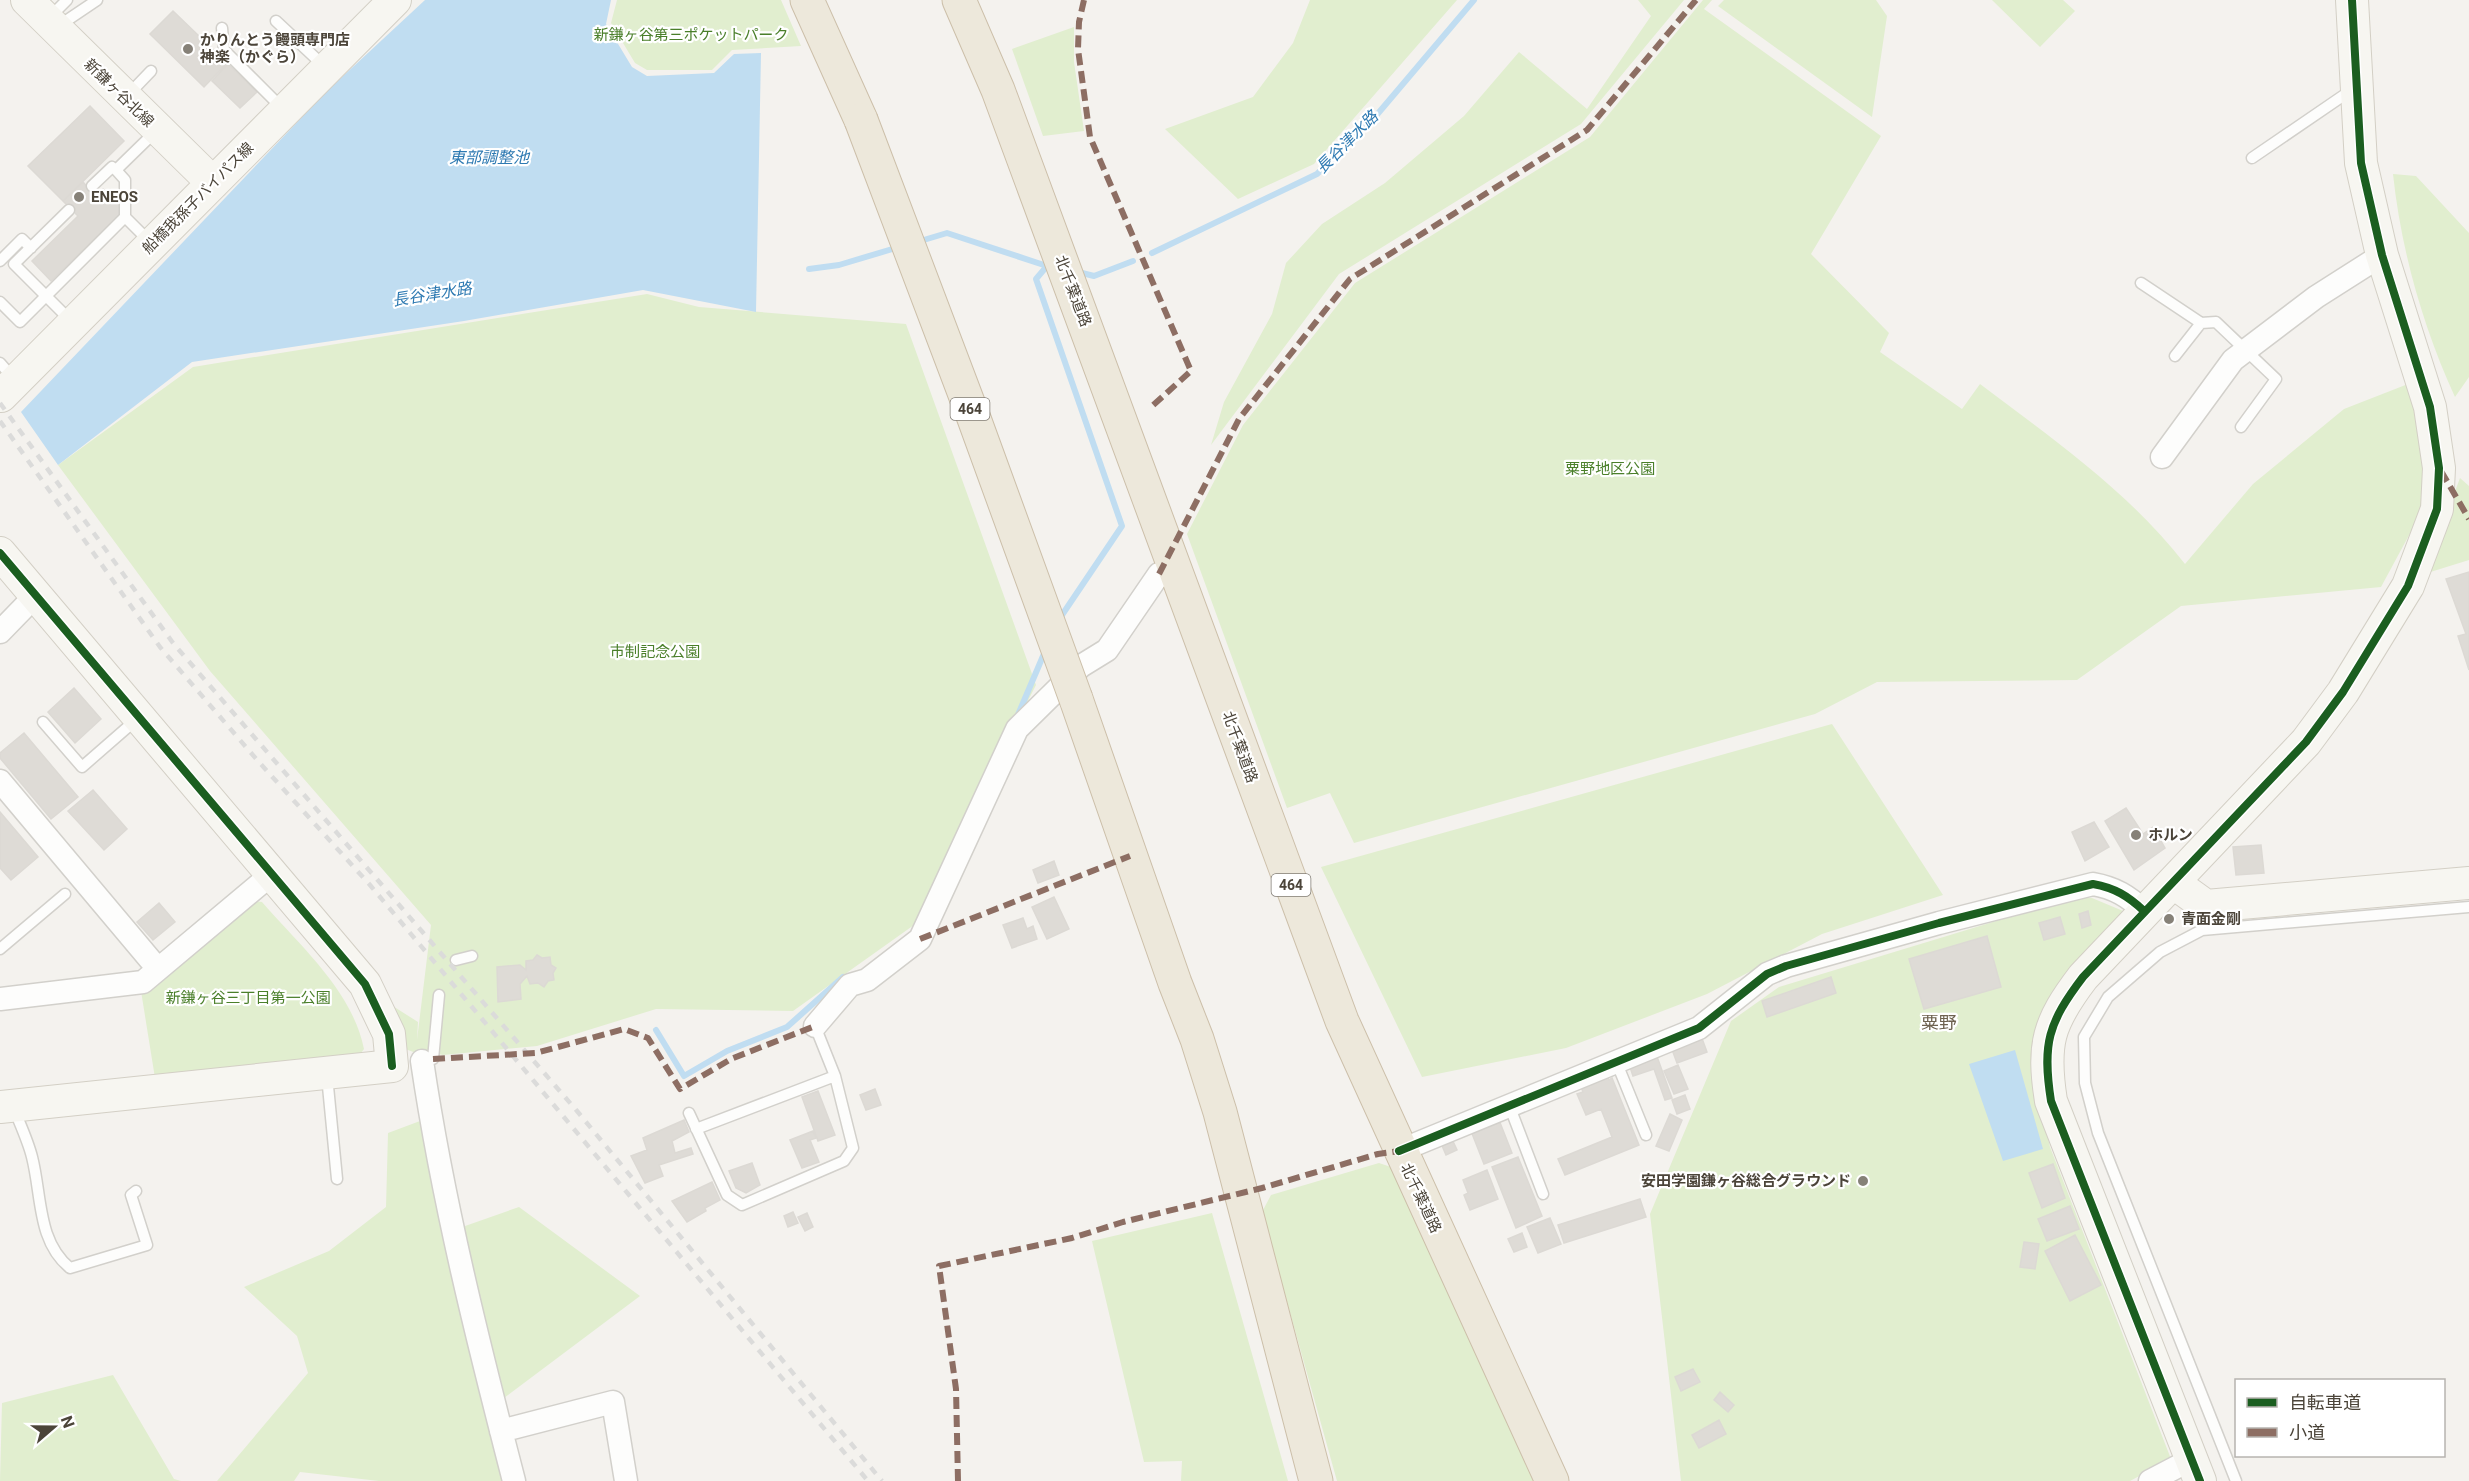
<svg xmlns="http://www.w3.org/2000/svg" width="2469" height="1481" font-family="Roboto,'Noto Sans JP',sans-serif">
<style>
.green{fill:#e1eecf}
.water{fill:#c0ddf1}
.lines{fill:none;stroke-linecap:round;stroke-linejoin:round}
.stream{stroke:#c0ddf1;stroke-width:6}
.building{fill:#dedbd6;stroke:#dcd9d4;stroke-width:1.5}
.lane-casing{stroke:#d2d0cb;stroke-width:13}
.street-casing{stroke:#d2d0cb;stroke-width:25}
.secondary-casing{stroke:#d3cfc5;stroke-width:34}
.highway-casing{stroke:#ccbfa9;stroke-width:35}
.lane{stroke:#fdfdfc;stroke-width:10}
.street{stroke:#fdfdfc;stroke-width:22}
.secondary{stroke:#f7f6f1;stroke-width:32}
.highway{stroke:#ede8db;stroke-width:33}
.rail{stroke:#dbdbda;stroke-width:4.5;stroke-dasharray:8 8;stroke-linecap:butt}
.highway-bridge-casing{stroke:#ccbfa9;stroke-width:35;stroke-linecap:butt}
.highway-bridge{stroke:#ede8db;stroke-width:33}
.quiet{stroke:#8d6e63;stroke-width:6;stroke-dasharray:12 6;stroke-linecap:butt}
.cycleway-casing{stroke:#fff;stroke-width:11}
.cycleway{stroke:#1b5e20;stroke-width:8}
.poi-dot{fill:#868178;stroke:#fff;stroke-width:2}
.labels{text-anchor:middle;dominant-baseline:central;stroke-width:4.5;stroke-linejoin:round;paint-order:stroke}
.shield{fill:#fff;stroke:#817c74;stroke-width:1.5}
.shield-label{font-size:14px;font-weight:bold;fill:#4b4439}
.park-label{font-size:15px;fill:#4a7f2a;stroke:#fff}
.poi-label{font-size:15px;font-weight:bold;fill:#4b4439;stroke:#fff;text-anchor:start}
.street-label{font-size:15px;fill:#4b4439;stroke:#fff}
.water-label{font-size:16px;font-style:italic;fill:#2e7ab2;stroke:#fff}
.quarter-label{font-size:18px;fill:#6e6250;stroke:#fff}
</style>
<rect width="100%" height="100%" fill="#f4f2ee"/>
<path class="green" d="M617,0h164l20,46 -69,4 -20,20h-65l-12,-7 -24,-40z
M1310,0h147l-143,164 -76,35 -73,-70 88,-32 40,-54z
M1638,0h46l-103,124 -242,150 -128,171 13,-43 48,-88 14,-51 36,-39 63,-41 79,-67 55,-64 68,57 64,-93z
M1703,0h9l-8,9 177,127 -70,118 78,79 -9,19 82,57 18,-25c73,55 148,107 205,180l68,-80 91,-75 64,-25 12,43 7,75 -46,85 -200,19 -104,74 -200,2 -62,32 -461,129 -24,-50 -43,15 -100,-274 56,-109 112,-142 235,-146z
M1724,0h152l11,16 -15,101 -154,-111z
M1992,0h71l12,11 -35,36z
M1074,27v35l10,69 -41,5 -31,-87z
M2393,174l23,2 53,57v144l-14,20c-32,-70 -54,-147 -62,-223z
M647,294l52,13 207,17 130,361 -122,240 -121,86 -137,-2 -119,37 -94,9 -27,-5v3l-16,-6 -12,-44 30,19 -1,18 14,-115 -221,-254 -152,-206 135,-98z
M2460,478l9,8v74l-45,14z
M1832,724l111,171 -121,39 -115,60 -141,54 -144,29 -101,-210z
M2072,898h20l36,15 -68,68 -25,60 -4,23 19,83 121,312 -41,22h-449l-31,-267 81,-193 48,-34z
M253,901l9,1c38,44 90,88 102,147l-6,8 -203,21 -14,-87z
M420,1121l28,111 71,-25 121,89 -136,102 10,83h-135l-79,-9 -6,9h-77l91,-108 -11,-37 -53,-49 85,-36 57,-44 2,-74z
M1379,1163l15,5 146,313h-203l-75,-269 9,-17z
M1212,1213l76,268h-107l1,-20 -38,1 -52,-221z
M113,1375l61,104 7,2h-181l2,-78z"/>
<path class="water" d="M425,0h186l-5,24 26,43 15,9 67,-3 20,-19 27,-1 -5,259 -113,-22 -179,31 -272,41 -134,103 -37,-53 306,-321z
M2015,1050l28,99 -40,12 -34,-97z"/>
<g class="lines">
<path class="stream" d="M917,242l30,-9 103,34
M1152,253l165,-79 58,-57 99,-117
M1047,266l-11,13 86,247 -62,92
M809,269l30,-4 60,-18
M1078,272l16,4 39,-15
M1017,717l29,-68
M656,1030l28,46 43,-25 60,-24 56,-50"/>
</g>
<path class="building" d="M173,11l54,52 -23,24 -54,-53z
M228,64l29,28 -17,16 -28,-27z
M90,106l34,35 -61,60 -35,-35z
M83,182l13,14 7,-7 21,21 -73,71 -19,-20 46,-45 -15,-15z
M2469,572v98l-11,-34 8,-2 -20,-55z
M74,688l27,31 -26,24 -27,-31z
M24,733l54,64 -27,22 -51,-61v-5z
M93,790l34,39 -23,21 -36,-39z
M2126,808l17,26 10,-7 12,21 -31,22 -29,-49z
M0,812l38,45 -27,23 -11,-12z
M2094,822l15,25 -24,14 -13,-29z
M2261,845l3,28 -28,2 -3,-28z
M1054,861l5,14 -21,8 -5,-13z
M1054,897l15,32 -22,10 -15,-32z
M159,903l16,19 -22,18 -16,-18z
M2088,911l3,14 -9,3 -3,-14z
M2060,917l5,17 -21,6 -5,-17z
M1023,918l4,11 6,-3 4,13 -25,9 -9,-23z
M1987,936l14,51 -77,22 -15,-50z
M537,955l5,3 8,-1 1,8 5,3 -3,5 1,7 -6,1 -4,6 -6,-4 -8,1 -3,-8 -7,8 1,15 -23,3 -1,-35 23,-2 6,5v-9l7,-1z
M1831,977l5,16 -69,24 -5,-16z
M1700,1033l7,19 -30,11 -7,-19z
M1655,1051l17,47 -7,2 -11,-31 -21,7 -5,-15z
M1678,1065l10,24 -14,5 -10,-23z
M1606,1073l3,7 3,-2 27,67 -74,30 -7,-16 54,-22 -11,-28 -15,6 -9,-21 6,-2 -3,-8z
M875,1089l6,16 -15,5 -6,-15z
M818,1091l17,44 -17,6 -16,-44z
M1685,1095l5,14 -13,5 -5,-14z
M1670,1114l12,6 -13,31 -13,-5z
M684,1120l5,12 -17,9 3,12 16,-5 2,6 -34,11 4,11 -18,7 -14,-27 16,-6 -4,-12z
M1499,1120l13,33 -28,11 -13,-33z
M813,1131l3,7 -6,2 9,22 -17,6 -12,-28z
M1451,1137l6,13 -11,5 -6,-14z
M1518,1157l24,59 -26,12 -24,-61z
M752,1163l8,22 -14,8 -10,-5 -7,-17z
M2053,1164l12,34 -23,10 -13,-35z
M1487,1170l11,29 -28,11 -6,-15 4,-2 -5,-13z
M712,1182l8,18 -15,8 1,3 -19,11 -15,-21z
M1640,1199l6,18 -82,26 -6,-18z
M2070,1206l9,23 -32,12 -9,-22z
M793,1212l5,11 -10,4 -4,-11z
M807,1213l6,14 -8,4 -7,-14z
M1550,1218l11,26 -23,9 -11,-26z
M1522,1233l5,14 -13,5 -6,-13z
M2075,1235l26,50 -31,16 -25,-50z
M2024,1242l15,2 -4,25 -15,-2z
M1693,1369l7,13 -19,9 -6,-14z
M1720,1392l14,13 -6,7 -14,-12z
M1719,1420l7,14 -27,14 -7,-13z"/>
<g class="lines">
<g class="lane-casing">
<path id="lane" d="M49,18l18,-18
M276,21l48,45
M57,27l40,-27
M222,28l2,22 58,58
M127,96l24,-25
M2252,158l101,-69
M92,186l20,-19 4,3
M69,210l-55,54 57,57
M125,217l25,25
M0,261l22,-22 9,9
M2141,283l60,40 15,-1 60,57 -35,48
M0,302l20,20 105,-105v-37l-9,-10 41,-40
M2175,356l26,-33
M0,363l14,16
M43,722l39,45 55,-48
M0,949l65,-55
M456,960l16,-4
M433,1059l6,-64
M1616,1061l30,74
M327,1076l10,103
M1509,1105l34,89
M14,1109c6,15 14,32 18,48 10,39 5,84 38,111l77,-23 -16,-50 5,-4
M689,1113l38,82 15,10 102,-44 9,-13 -18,-72 -20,-50
M696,1129l139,-53
M2236,1481l-138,-348 -13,-50 -1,-46 24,-40 52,-45 42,-22 267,-23"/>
</g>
<g class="street-casing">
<path id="street" d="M2162,457l71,-97 83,-63 66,-42
M0,632l36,-37
M0,781l158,188
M0,999l143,-17 130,-109
M815,1026l35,-41 17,-5 53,-41 97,-210 64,-63 26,-16 52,-76
M422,1061c21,142 56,281 92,420
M1399,1151l300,-123 68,-54 19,-8 153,-43 154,-39c22,4 35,12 51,27
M501,1431l112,-29 13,79
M2150,1481l42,-22"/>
</g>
<g class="secondary-casing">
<path id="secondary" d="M27,0l186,183
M1,396l394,-396
M0,553l365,431 24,50 3,32 -392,41
M2174,883l32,23 263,-23
M2200,1481l-149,-380c-9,-57 -3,-78 32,-124l223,-235 37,-50 65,-106 29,-77 2,-41 -9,-61 -48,-152 -21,-92 -9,-163"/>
</g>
<g class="highway-casing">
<path id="highway" d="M807,0l54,120
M959,0l39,90 344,931 210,460
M1076,699l99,284 22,56 23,73 96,369"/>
</g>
<use href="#lane" class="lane"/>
<use href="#street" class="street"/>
<use href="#secondary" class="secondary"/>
<use href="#highway" class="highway"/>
<path class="rail" d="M0,403l173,240 404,468 305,370
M0,421l160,226 98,114 112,124 498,596"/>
<g class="highway-bridge-casing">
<path id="highway-bridge" d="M861,120l111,293 104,286"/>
</g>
<use href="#highway-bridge" class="highway-bridge"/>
<path class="quiet" d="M1084,0l-5,22 -1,27 12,88 101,234 -40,36
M2441,471l28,48
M1159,574l80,-155 111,-140 237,-149 109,-130
M920,939l210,-83
M433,1059l103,-6 88,-24 24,9 32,51 51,-30 84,-33
M958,1481l-2,-92 -17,-123 133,-28 51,-16 139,-34 116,-34 21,-3"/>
<g class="cycleway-casing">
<path id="cycleway" d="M0,553l365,431 24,50 3,32
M1399,1151l300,-123 68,-54 19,-8 153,-43 154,-39c22,4 35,12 51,27
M2200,1481l-149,-380c-9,-57 -3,-78 32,-124l223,-235 37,-50 65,-106 29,-77 2,-41 -9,-61 -48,-152 -21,-92 -9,-163"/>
</g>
<use href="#cycleway" class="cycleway"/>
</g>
<g class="poi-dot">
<circle cx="188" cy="49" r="6"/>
<circle cx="79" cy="197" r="6"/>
<circle cx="2136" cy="835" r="6"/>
<circle cx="2169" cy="919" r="6"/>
<circle cx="1863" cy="1181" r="6"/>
</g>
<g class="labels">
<g class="shield">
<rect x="950.5" y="398" width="39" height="22" rx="4.5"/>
<rect x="1271.5" y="874" width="39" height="22" rx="4.5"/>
</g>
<g class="shield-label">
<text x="970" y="409">464</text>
<text x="1291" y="885">464</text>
</g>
<g class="park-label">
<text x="691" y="35">新鎌ヶ谷第三ポケットパーク</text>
<text x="1610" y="469">粟野地区公園</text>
<text x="655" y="652">市制記念公園</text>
<text x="248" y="998">新鎌ヶ谷三丁目第一公園</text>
</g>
<g class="poi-label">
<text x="200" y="40">かりんとう饅頭専門店<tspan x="200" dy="17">神楽（かぐら）</tspan></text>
<text x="91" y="197">ENEOS</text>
<text x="2148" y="835">ホルン</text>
<text x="2181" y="919">青面金剛</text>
<text x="1851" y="1181" text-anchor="end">安田学園鎌ヶ谷総合グラウンド</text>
</g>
<g class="street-label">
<text transform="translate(119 93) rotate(44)">新鎌ヶ谷北線</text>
<text transform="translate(198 198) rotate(-45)">船橋我孫子バイパス線</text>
<text transform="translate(1073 291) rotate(69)">北千葉道路</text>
<text transform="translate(1240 747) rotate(70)">北千葉道路</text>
<text transform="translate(1421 1198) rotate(65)">北千葉道路</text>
</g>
<g class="water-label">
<text transform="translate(1347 142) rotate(-45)">長谷津水路</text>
<text x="489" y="157">東部調整池</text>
<text transform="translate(432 294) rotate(-9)">長谷津水路</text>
</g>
<g class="quarter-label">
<text x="1939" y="1022">粟野</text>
</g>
</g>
<rect x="2235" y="1379" width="210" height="78" fill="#ffffff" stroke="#b7b4b0" stroke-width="1.5"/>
<rect x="2247" y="1398" width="30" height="9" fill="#1b5e20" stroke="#b7b4b0" stroke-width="1.5"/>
<text x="2289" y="1409" font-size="18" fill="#4b4439">自転車道</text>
<rect x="2247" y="1428" width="30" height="9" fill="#8d6e63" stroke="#b7b4b0" stroke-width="1.5"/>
<text x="2289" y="1439" font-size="18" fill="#4b4439">小道</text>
<g transform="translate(54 1427) rotate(70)" stroke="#ffffff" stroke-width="4.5" paint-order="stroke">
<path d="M0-4.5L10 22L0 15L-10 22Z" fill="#4b4439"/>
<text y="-9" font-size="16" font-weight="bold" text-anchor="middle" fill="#4b4439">N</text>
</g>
</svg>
